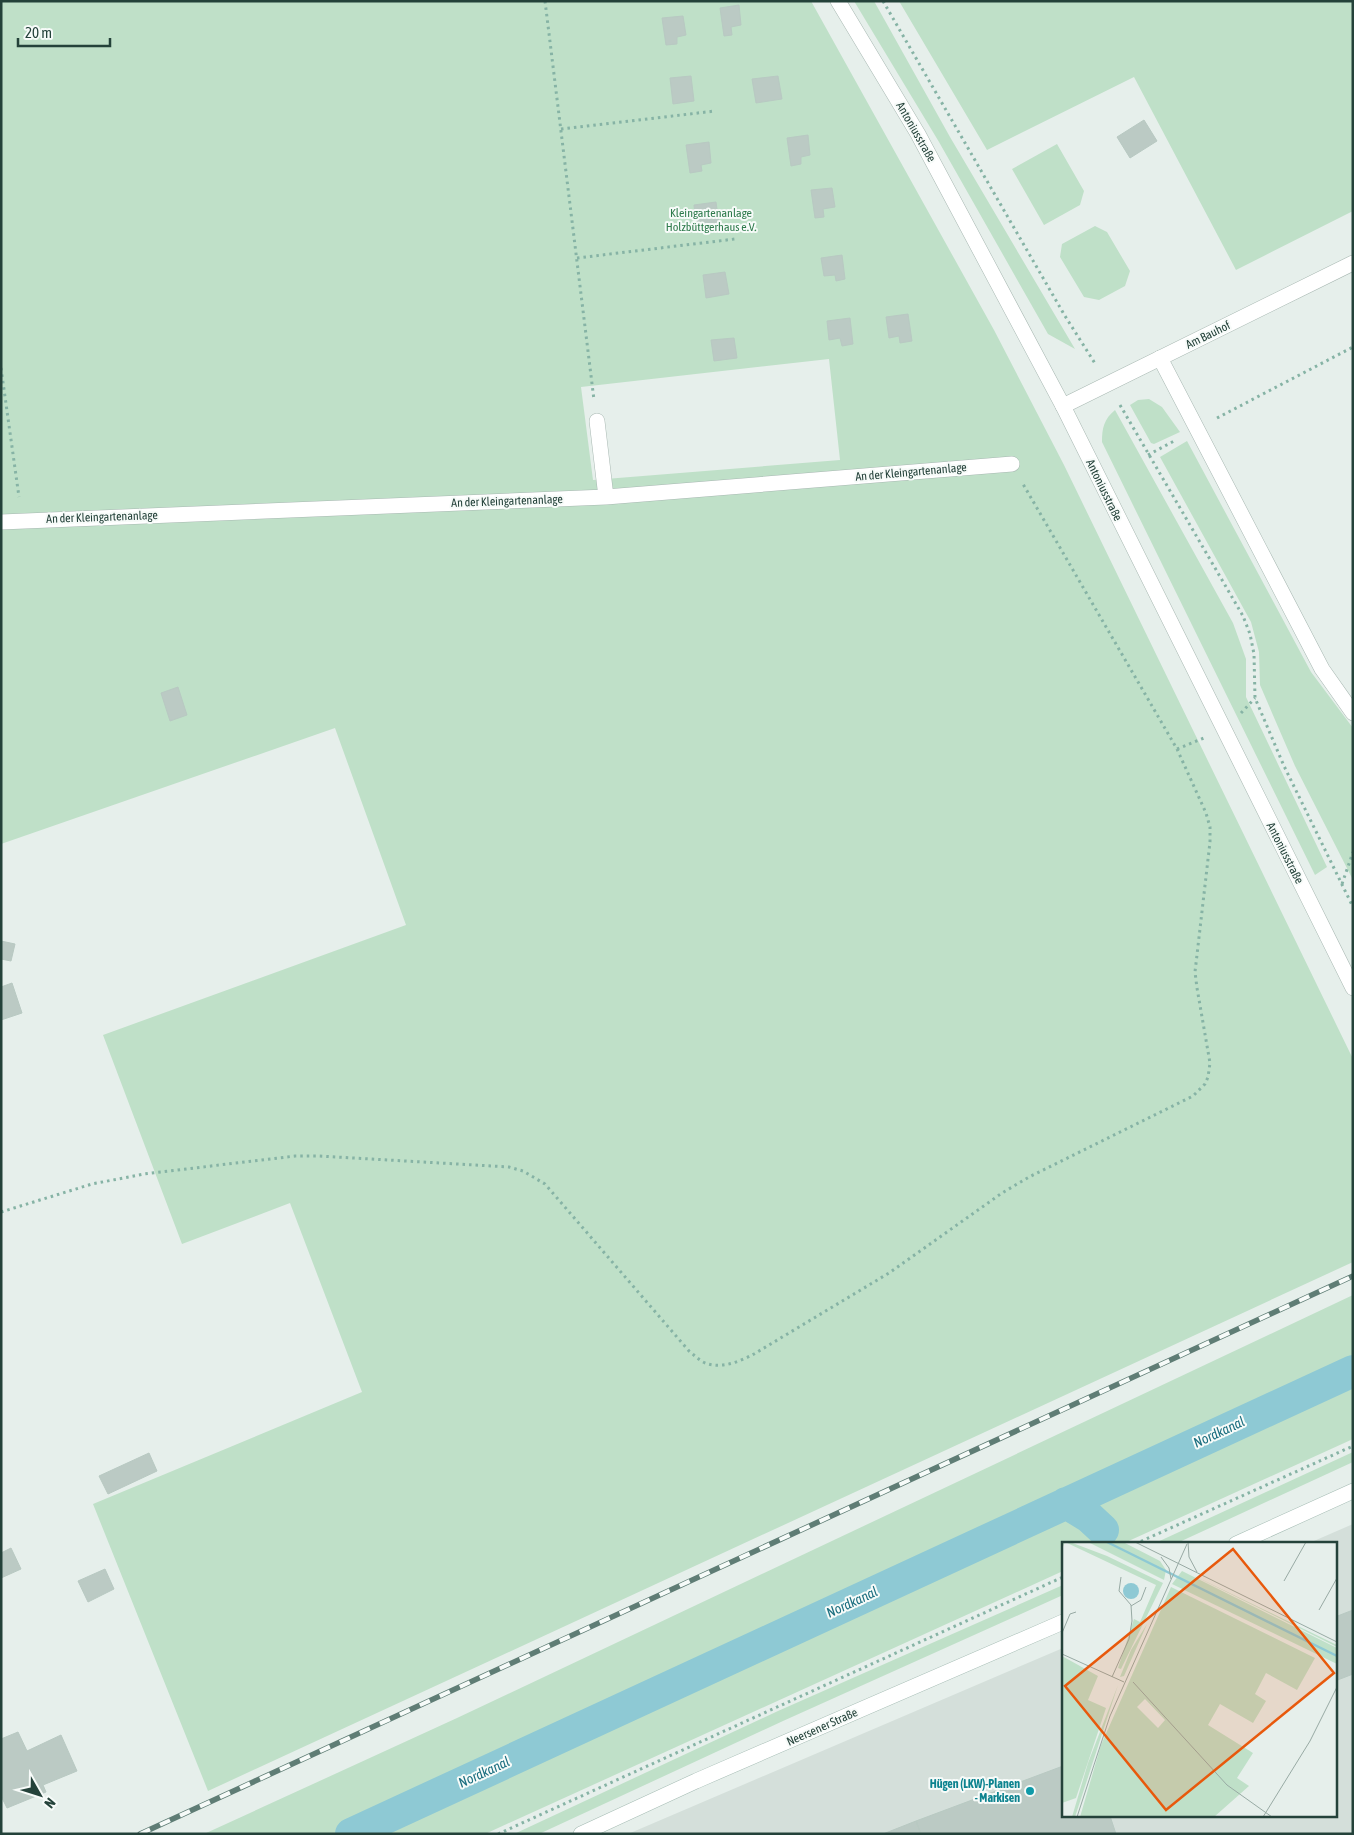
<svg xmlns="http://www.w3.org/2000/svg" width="1354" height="1835" font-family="'Asap Condensed',sans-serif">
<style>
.built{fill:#d4dfda}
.green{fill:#bfe0c8;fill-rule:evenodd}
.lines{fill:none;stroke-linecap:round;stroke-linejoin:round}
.canal{stroke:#8ec9d4;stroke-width:32}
.building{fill:#bbcac4;stroke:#b8c9c2}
.service-casing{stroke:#a8b8b2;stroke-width:16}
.minor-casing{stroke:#a8b8b2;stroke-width:16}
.tertiary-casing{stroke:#a8b8b2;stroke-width:16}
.secondary-casing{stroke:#a4bbb3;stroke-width:16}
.path{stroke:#86b3a5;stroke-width:3;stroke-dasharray:2.5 4;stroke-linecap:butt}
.service{stroke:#fff;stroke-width:15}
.minor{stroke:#fff;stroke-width:15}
.tertiary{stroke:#fff;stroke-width:15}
.secondary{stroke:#fff;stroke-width:15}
.rail-casing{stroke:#5f7d75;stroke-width:5.5}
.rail{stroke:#f7fbf9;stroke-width:4;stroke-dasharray:11;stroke-linecap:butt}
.culture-dot{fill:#0f9aa8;stroke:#f7fbf9;stroke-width:2}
.labels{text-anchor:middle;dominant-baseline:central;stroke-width:4;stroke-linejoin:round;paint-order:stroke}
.street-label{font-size:12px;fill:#24423a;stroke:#f7fbf9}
.park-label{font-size:12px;fill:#2d7a4b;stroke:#f7fbf9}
.culture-label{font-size:12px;font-weight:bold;fill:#0d838f;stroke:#f7fbf9;text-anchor:end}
.water-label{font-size:14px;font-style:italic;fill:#1c6f80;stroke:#f7fbf9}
.inset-river{fill:none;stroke:#8ec9d4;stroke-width:2.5}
.inset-road{fill:none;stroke:#98aaa4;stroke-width:1}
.view{fill:#e8590c;fill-opacity:0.15;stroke:#e8590c;stroke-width:2.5}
.inset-edge{fill:none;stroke:#24423a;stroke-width:2.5}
</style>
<rect width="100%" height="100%" fill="#e6efeb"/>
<path class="built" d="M1353,1524v310h-725l435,-186v168h272v-272h-28z"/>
<path class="green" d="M1,1h810l183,329 70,135 289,594v203l-1145,529 -115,-287 269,-112 -72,-189 -108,41 -79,-209 303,-110 -71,-197 -334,116zM829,359l11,101 -247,20 -12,-93z
M854,1h20l76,136 125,212 -27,-15 -109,-192z
M899,1h454v210l-117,59 -102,-193 -147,73z
M1057,144l27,47 -4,14 -36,20 -32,-56z
M1095,226l12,6 23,39 -5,15 -26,14 -15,-3 -24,-40 2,-13z
M1149,399l13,8 18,25 -26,12 -3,-1 -21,-38 8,-5z
M1115,410l118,213 13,36v38l81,170 -12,8 -213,-433c0,-14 2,-23 13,-32z
M1187,441l124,231 42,56v152l-58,-114 -35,-81 -1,-33 -8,-30 -91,-165z
M1353,1295v144l-231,105h-59v27l-578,263h-281l253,-116z
M1353,1452v10l-178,82h-22z
M1063,1585v10l-280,126 -244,113h-25l264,-123z"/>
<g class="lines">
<path class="canal" d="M1066,1503l23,14 14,13
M351,1834l1002,-463"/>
</g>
<path class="building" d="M739,5l2,20 -10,2 1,8 -8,1 -4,-28z
M683,16l3,19 -9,2v7l-11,1 -4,-27z
M691,76l3,25 -21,3 -3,-26z
M778,76l4,23 -26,4 -4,-24z
M1144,120l13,21 -27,17 -13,-21z
M808,135l2,20 -9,2v7l-10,2 -4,-28z
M709,142l2,21 -10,2 1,6 -12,2 -4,-28z
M832,188l3,19 -12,2 1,8 -9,1 -4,-28z
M716,202l4,29 -11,1 -1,-7 -12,1 -2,-21z
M842,255l3,24 -9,2 -1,-6 -11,1 -3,-18z
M725,272l4,22 -23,4 -3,-23z
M908,314l4,27 -12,2 -1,-7 -10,2 -3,-21z
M850,318l3,26 -11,2 -2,-8 -11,2 -2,-19z
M734,338l3,20 -23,3 -3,-21z
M178,687l9,28 -17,6 -9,-28z
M1,941l14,3 -4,17 -10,-2z
M12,983l10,30 -21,7v-33z
M149,1453l8,18 -49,23 -9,-18z
M11,1548l10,21 -20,9v-25z
M105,1569l9,20 -26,13 -10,-21z
M1353,1610v64l-18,7v-64z
M18,1732l9,19 34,-16 16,36 -34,14 3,7 -39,16 -6,-12v-57z
M1063,1766v50h47l6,18h-195l-5,-13z
M916,1821l5,13h-38z"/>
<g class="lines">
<g class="service-casing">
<path id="service" d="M1160,358l162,311 31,44
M597,421l9,76
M1,522l605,-25 406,-33"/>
</g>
<g class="minor-casing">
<path id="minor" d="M1063,406l290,-143"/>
</g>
<g class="tertiary-casing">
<path id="tertiary" d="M838,1l80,133 145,272 290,582"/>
</g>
<g class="secondary-casing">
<path id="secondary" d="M1236,1544l117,-53
M581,1834l115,-53 367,-159"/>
</g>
<path class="path" d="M545,1l49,399
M883,1l182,315 31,49
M561,129l154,-18
M577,258l158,-19
M1,368l18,129
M1120,405l123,211 7,18 4,20 1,44 29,68 69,141
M1217,418l136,-71
M1148,455l28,-15
M1241,713l14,-15
M1177,749l27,-11
M1342,884l11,-32
M1,1212l91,-28 52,-10 151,-18h23l191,11 14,4 22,13 144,167c5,4 9,8 14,11 16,8 36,0 51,-8l135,-81 113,-80 27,-16 164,-81 12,-12 3,-7 2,-14 -13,-75 -2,-16 15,-130v-15l-4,-14 -29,-64 -154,-265
M1135,1544l218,-98
M498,1834l565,-257"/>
<use href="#service" class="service"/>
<use href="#minor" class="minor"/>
<use href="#tertiary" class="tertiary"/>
<use href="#secondary" class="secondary"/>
<g class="rail-casing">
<path id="rail" d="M140,1834l1213,-558"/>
</g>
<use href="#rail" class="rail"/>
</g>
<circle class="culture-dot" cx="1030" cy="1791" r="5"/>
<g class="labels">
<g class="street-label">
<text transform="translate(916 132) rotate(60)">Antoniusstraße</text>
<text transform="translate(1208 335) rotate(-26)">Am Bauhof</text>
<text transform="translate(911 472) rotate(-5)">An der Kleingartenanlage</text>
<text transform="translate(1104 490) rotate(64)">Antoniusstraße</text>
<text transform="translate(507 501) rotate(-2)">An der Kleingartenanlage</text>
<text transform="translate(102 517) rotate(-2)">An der Kleingartenanlage</text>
<text transform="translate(1285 853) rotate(63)">Antoniusstraße</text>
<text transform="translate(822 1727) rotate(-24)">Neersener Straße</text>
</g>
<g class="park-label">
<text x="711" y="213">Kleingartenanlage<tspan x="711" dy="14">Holzbüttgerhaus e.V.</tspan></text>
</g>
<g class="culture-label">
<text x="1020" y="1784">Hügen (LKW)-Planen<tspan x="1020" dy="14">- Markisen</tspan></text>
</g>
<g class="water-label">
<text transform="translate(1219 1432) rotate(-25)">Nordkanal</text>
<text transform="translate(852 1602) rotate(-25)">Nordkanal</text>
<text transform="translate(484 1772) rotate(-25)">Nordkanal</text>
</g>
</g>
<g transform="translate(1062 1542)">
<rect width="275" height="275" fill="#e6efeb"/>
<path d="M0,0h8l37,14 56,27 -42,86 -3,-1 16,-49 6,3 16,-37 -91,-43 -3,7zM26,0h35l37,19 6,9 -2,10zM120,29l155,77v16l-165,-80zM122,29l153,74v2l-72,-36zM109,45l144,71 -18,32 -31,-17 -11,21 11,7 -13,22 -33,-19 -12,21 45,28 -16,25 12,8 -35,31h-134l21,-72zM83,157l20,21 -7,8 -21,-21zM85,82l-23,52 -4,1 11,-27zM0,114l36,20 -10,24 18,8 -30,90 -14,5zM56,143l-43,132h-3l16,-54z" fill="#bfe0c8" fill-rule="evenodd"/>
<path d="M61 49a8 8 0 1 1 16 0a8 8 0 1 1-16 0Z" fill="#8ec9d4"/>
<path class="inset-river" d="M45,0l230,114"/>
<path class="inset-road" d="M73,0l202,100M126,0l1,15 8,15M99,15l8,11 2,11M222,39l22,-39M69,64l10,-6 5,-13M257,68l18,-32M0,91l8,-19 6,-2M0,112l62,28M50,135l17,-38 3,-18 -1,-16 -12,-14 2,-14M71,140l94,103 45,32M15,275l33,-101 77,-172M201,275l47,-76 27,-54"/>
<path class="view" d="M171,7l101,124 -168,137 -101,-124z"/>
<rect width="275" height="275" class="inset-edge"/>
</g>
<rect width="1354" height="1835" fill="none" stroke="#24423a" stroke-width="5"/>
<g transform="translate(40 1795) rotate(129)" stroke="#f7fbf9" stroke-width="4" paint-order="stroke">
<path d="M0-4L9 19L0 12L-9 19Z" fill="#24423a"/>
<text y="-8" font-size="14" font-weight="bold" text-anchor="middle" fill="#24423a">N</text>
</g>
<path d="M18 38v8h92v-8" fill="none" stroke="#24423a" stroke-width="2.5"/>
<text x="25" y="38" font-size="15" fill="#24423a" stroke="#f7fbf9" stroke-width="4" paint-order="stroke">20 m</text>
</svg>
